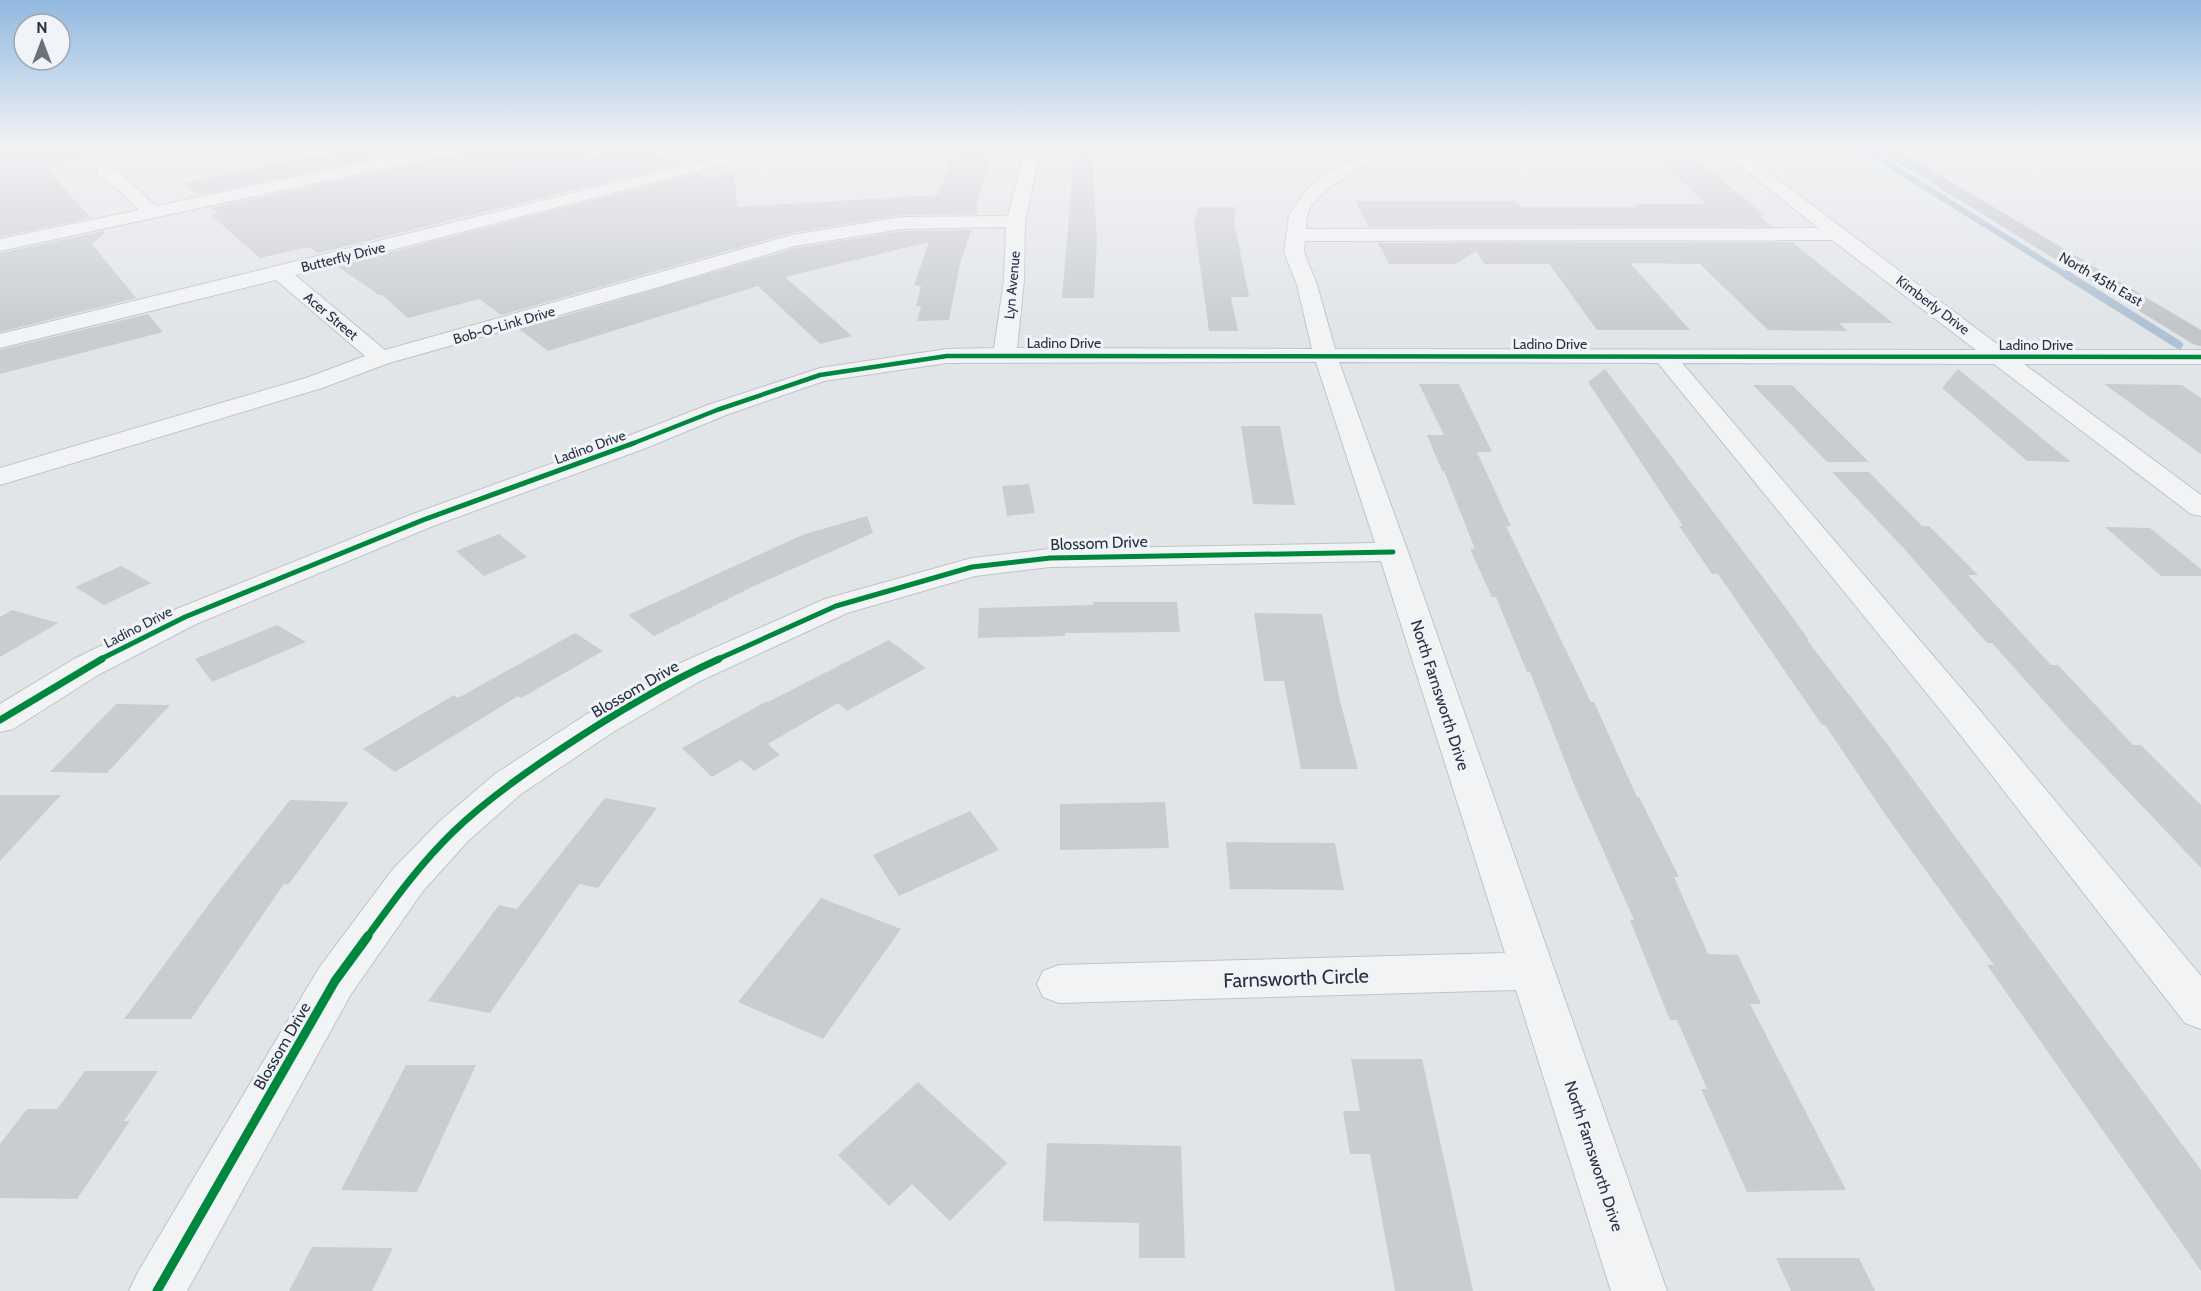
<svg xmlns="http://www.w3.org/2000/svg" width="2201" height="1291" font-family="Cabin,sans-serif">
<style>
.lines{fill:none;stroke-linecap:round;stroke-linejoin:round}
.stream-far1{stroke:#afc1d4;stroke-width:6}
.stream{stroke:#afc1d4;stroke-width:8}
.building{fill:#cacdd0}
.minor-casing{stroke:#c0c3c6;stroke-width:2}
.minor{fill:#f2f3f4;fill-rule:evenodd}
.secondary{fill:#c3c6ca;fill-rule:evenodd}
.cycleway-far3-casing{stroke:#f0f3f7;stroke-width:7}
.cycleway-far2-casing{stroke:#f0f3f7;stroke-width:8}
.cycleway-far1-casing{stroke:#f0f3f7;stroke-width:10}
.cycleway-casing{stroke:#f0f3f7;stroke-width:13}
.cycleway-far3{stroke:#00873e;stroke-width:4.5}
.cycleway-far2{stroke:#00873e;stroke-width:5}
.cycleway-far1{stroke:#00873e;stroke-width:7}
.cycleway{stroke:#00873e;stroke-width:9}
.labels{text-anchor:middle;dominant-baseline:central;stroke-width:6;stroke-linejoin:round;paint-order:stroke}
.far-street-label{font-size:14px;fill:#283242;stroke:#f0f3f7}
.street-label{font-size:16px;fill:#283242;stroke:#f0f3f7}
.near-street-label{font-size:20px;fill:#283242;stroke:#f0f3f7}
</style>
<rect width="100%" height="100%" fill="#e2e5e8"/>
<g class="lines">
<path class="stream-far1" d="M1858,145l211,132"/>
<path class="stream" d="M2067,275l112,70"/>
</g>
<path class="building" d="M0,145h85l2,13 -43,8 47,52 -91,19z
M369,145h70l-242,50 -13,-12z
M479,145h92l21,10 45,-10 43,19 -362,89 -9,-6 -49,11 -49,-43 7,-2 -7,-5 258,-56z
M958,145h35l-17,61 1,8 -75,1 -111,18 -290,82 -22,-16 -71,19 -26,-23h-3l-42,-29 361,-93 12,6 24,-7 3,35 200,-12z
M1075,145h17l5,96 -3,57h-32z
M1656,158l41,1 68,57h-6l12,10 -402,1 -14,-26h161l5,6h115l-3,-3h73z
M1198,207h38l-2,14 15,76h-18l7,34h-29l-15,-108z
M971,230l-11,34 -11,56 -32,1 4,-15h-5l5,-20 -7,-1 15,-43 -144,35 67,59 -32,8 -62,-58 -210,65 -29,-22 277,-81 106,-17z
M104,231l1,2 -13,11 44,54 -136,34v-79z
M1792,242l101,81h-54l9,8 -80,-1 -68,-66 -70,-1 60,67h-93l-48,-66h-65l-8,-13 -20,13h-67l-11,-21z
M148,314l15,18 -163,42v-24z
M1605,369l166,219 38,52h-2l80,104 314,426v101l-214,-306h7l-107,-148 -62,-92h-3l-104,-151h-6l-33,-48h4l-95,-144z
M1958,369l113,93 -44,-1 -85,-73z
M1419,384h40l33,68h-15l34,74h-5l85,176h3l43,95h2l40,80h-5l34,77 30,1 23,49h-11l96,186 -99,2 -46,-103h6l-30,-69h-7l-40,-100h4l-59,-133 -45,-115h-3l-31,-75h-4l-22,-48h5l-31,-78h-2l-15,-36h17z
M2104,384l78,1 19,13v56z
M1753,385h39l77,77h-42z
M1241,426h39l15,79 -42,-1z
M1832,472h37l53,54h7l49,49h-10l83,90h7l75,80h8l60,60v63l-134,-141 -75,-84h-5l-80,-91z
M1029,484l6,29 -28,3 -5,-30z
M867,516l6,17 -119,53 -100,50 -26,-21 174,-80z
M2105,527l45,1 51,41v7h-40z
M499,534l28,23 -43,19 -28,-25z
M121,566l30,17 -47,22 -29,-18z
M1093,602h84l3,30 -115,1v3l-87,2 1,-30 114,-3z
M12,610l46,13 -58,34v-40z
M1254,613l68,1 18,87 18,68h-57l-17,-88h-20z
M277,625l29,17 -94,40 -17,-23z
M575,633l28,18 -82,47 -3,-2 -123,76 -32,-23 91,-54 4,3z
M889,640l37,28 -79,43 -9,-8 -70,41 12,11 -26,16 -13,-11 -29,17 -30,-29 85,-47 1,1z
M116,704l54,1 -63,68 -57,-1z
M0,795h61l-61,66z
M605,798l52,10 -59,80 -19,-4 -89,129 -62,-12 71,-96 18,4z
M290,800l59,2 -61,83 -4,-1 -93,135h-67l91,-123z
M1165,802l4,46 -109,2v-46z
M970,811l29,39 -100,46 -26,-41z
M1226,842l109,1 9,47 -114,-1z
M821,898l80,31 -78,110 -85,-37z
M1351,1059h71l51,232h-78l-25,-137h-20l-7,-43h17z
M406,1065h70l-59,127 -76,-2z
M85,1071h73l-34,50h6l-53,78 -77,-1v-54l27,-35h30z
M918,1082l89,81 -57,58 -38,-37 -23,22 -51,-51z
M1047,1143l134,3 4,112h-46v-35l-96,-2z
M312,1247l81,1 -21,43h-83z
M1776,1258h83l16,33h-84z"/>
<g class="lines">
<g class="minor-casing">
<path id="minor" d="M448,145h29l-8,5 -469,101v-12l139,-29 -19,-19 -22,-16 -2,-4 2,-4c18,-4 45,27 58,39z
M768,145h29l-2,3 -63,14 -437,113 90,75 407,-115 110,-18 106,-1 18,-71h16l-17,76 -1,59 -7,68 295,1 -15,-64 -13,-33 5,-37 18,-26 20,-16 58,-28h20l-2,3c-29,15 -85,35 -96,67 -1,4 -1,10 -1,14l512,-1 -103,-83h17l273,205h196v14h-177l177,131v21l-10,-2 -197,-150 -312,-1 295,344 224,269v53l-16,-6 -234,-300 -293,-360 -319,-1 69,190 259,739h-56l-95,-301 -457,13 -16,-6 -6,-13 6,-13 16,-6 446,-12 -124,-392 -331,6 -75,9 -128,37 -147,68 -87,51 -92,62 -53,47 -45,50 -72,103 -164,297h-58l9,-19 181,-304 74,-99 47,-48 55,-47 92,-60 89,-49 149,-66 147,-41 78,-9 325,-6 -59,-181 -369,1 -123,18 -98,34 -80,33 -213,78 -237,98 -98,51 -85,54 -13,3v-28l74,-45 100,-49 239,-96 215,-78 80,-31 112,-37 127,-19 47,-1 10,-68 2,-53 -104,2 -107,17 -133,40 -273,77 -67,25 -322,97v-17l306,-90 59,-22 -89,-76 -276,68v-14zM1832,240l144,110 -641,-1 -18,-64 -13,-33 1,-11z"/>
</g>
<use href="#minor" class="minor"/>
<path class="secondary" d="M1870,145h19l312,185v16l-8,-2z"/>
<g class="cycleway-far3-casing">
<path id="cycleway-far3" d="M629,445l88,-35 103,-35 127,-19 1254,1"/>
</g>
<g class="cycleway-far2-casing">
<path id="cycleway-far2" d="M99,660l86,-43 238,-97 211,-77
M716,660l120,-54 136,-39 78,-9 343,-6"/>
</g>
<g class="cycleway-far1-casing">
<path id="cycleway-far1" d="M0,720l102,-61
M367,937c27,-37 53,-73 86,-105 33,-32 70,-58 108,-83 51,-34 103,-65 158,-90"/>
</g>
<g class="cycleway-casing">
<path id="cycleway" d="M157,1291l178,-310 33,-45"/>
</g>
<use href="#cycleway-far3" class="cycleway-far3"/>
<use href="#cycleway-far2" class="cycleway-far2"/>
<use href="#cycleway-far1" class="cycleway-far1"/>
<use href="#cycleway" class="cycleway"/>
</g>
<linearGradient id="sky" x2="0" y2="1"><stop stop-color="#91b9e0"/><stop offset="0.45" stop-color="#f2f3f5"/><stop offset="1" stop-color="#f2f3f5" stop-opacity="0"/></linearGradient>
<rect width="2201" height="325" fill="url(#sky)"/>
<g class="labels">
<g class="far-street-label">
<text transform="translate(343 257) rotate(-14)">Butterfly Drive</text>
<text transform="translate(2101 279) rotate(30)">North 45th East</text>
<text transform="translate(1012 285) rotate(-85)">Lyn Avenue</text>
<text transform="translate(1933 305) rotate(37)">Kimberly Drive</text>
<text transform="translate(331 316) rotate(40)">Acer Street</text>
<text transform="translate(504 325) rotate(-16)">Bob-O-Link Drive</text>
<text x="1064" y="343">Ladino Drive</text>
<text x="1550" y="344">Ladino Drive</text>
<text x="2036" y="345">Ladino Drive</text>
<text transform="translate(590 447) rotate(-20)">Ladino Drive</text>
<text transform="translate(138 627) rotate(-27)">Ladino Drive</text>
</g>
<g class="street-label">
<text transform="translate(1099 543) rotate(-2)">Blossom Drive</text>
<text transform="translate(635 689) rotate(-30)">Blossom Drive</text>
<text transform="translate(1440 695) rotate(72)">North Farnsworth Drive</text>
<text transform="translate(282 1046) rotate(-60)">Blossom Drive</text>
<text transform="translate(1594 1156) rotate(72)">North Farnsworth Drive</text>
</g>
<g class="near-street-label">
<text transform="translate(1296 978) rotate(-2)">Farnsworth Circle</text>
</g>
</g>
<g transform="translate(42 42)"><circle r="28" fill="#f0f3f7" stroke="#a0a6af" stroke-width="1.5"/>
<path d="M0-4.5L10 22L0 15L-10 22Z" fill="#69717c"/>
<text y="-9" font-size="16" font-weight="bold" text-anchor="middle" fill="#283242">N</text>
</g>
</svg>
